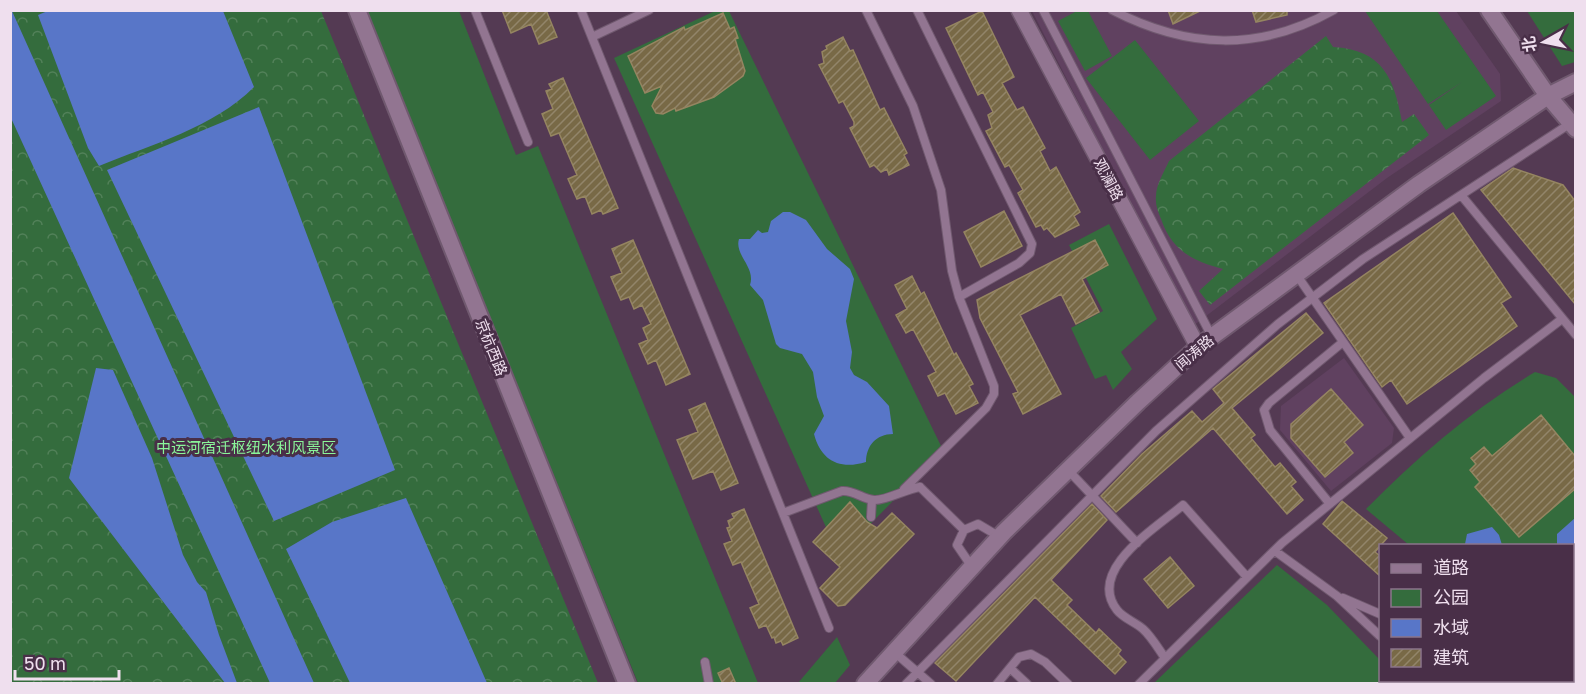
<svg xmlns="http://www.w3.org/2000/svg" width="1586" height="694" font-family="'Golos Text','Noto Sans SC',sans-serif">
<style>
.built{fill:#604160}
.green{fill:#346c3d}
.forest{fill:url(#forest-crowns)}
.water{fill:#5876c8}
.building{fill:url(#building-hatch);stroke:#958561;stroke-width:1.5}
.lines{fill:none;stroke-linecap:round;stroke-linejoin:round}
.service-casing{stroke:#70596f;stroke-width:10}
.minor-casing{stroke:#70596f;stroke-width:18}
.tertiary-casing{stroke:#70596f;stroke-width:20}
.service{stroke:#927591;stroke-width:8}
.minor{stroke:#927591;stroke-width:15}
.tertiary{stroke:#927591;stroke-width:16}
.labels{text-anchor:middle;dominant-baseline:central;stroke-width:6;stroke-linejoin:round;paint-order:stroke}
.street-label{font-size:15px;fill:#efdfee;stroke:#492f48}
.park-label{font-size:15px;fill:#8af699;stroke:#492f48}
</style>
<defs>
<pattern id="forest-crowns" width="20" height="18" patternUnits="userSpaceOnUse" patternTransform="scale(1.5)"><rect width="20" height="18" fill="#346c3d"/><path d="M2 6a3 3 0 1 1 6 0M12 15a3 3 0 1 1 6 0" fill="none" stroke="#528159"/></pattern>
<pattern id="building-hatch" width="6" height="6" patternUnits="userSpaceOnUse" patternTransform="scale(1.5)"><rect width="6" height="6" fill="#786946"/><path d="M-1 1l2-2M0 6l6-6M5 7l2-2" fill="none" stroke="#92856a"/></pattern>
</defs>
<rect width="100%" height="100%" fill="#543a53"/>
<path class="built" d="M1032,11h424l44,63 1,27 -114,77 -194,148z
M1344,358l50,70 -2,15 -61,48 -51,-61 1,-24z"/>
<path class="green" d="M366,11h93l57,144 22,-9 220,537h-120z
M715,11h14l214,439 -104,106 -225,-498z
M1077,11h11l24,45 -27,15 -27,-50z
M1365,11h72l59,85 -50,34 -17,-25 33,-23 -34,22z
M1527,11h48v51l-13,4z
M1135,40l64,81 -49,39 -64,-82z
M1109,224l48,95 -36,33 11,17 -19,21 -7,-15 -11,4 -24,-51 32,-17 -34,-66z
M1535,372l21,6 19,19v286h-31l-2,-2 30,-1v-134l-163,-1 -43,-36c51,-52 107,-100 169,-137z
M1277,565l50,40 53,55v20l20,1 3,2h-249z
M837,637l13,28 -15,18h-37z"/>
<path class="forest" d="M10,11h311l277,672h-587z
M1326,36l7,11c50,3 61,31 69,75l12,-8 15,21 -219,170 -11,-14 24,-22c-30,-8 -51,-18 -62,-50 -3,-7 -6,-15 -5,-23 0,-11 8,-24 13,-35z"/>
<path class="water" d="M50,10l173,1 31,76c-41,41 -102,57 -155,79l-11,-18 -50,-133z
M10,11h2l302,672h-44l-259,-565z
M259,107l136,363 -121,51 -167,-351z
M783,212h7l16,8 21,29 23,20 4,10 -8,42 6,31 -2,16 4,7 13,7 22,24 4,28c-17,0 -27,12 -27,28 -26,8 -45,-1 -52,-28l10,-18 -7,-19 -4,-25 -11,-18 -22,-6 -4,-4 -13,-44 -13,-15c6,-18 -16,-30 -11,-46h11l8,-9 4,3 6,-1 3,-11z
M96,368l17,2 39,88 31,97 14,27 9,10 13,43 18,48h-12l-156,-205z
M406,498l81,185h-137l-64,-134 46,-27z
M1575,518l1,78 -3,1 -1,-51 -15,-1v-11z
M1492,527l7,8 3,10 -37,-1 2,-10z"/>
<path class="building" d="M502,10h44l11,27 -18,7 -8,-20 -20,9z
M1168,10h34l-29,14z
M1252,10h35v5l-31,7z
M982,11l32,66 -12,6 15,27 6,-3 22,41 -5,3 10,20 6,-4 24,45 -6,4 5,9 -24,12 -8,-9 -3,2 -3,-5 -5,2 -18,-34 5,-3 -14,-25 -4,2 -19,-36 6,-3 -4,-13 5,-3 -10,-20 -5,3 -32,-67z
M723,13l7,16 4,-2 4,11 -3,1 10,32 -2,5 -29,21 -38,14 -1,-3 -12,6 -7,-1 -4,-7 10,-20 -17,7 -17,-37 56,-29 1,3z
M843,37l7,14 3,-1 27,60 4,-2 23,45 -3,2 5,10 -20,10 -2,-6 -6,3 -7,-7 -4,2 -20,-39 4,-2v-4l-11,-21 -4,2 -20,-38 5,-2 -2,-11 5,-3 -1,-3z
M563,78l55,130 -15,6 -2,-4 -9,4 -7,-18 -8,3 -9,-20 9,-4 -18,-42 -8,3 -9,-22 11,-5 -7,-18 6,-2 -3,-5z
M1513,168l50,17 12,16v103l-94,-114z
M1004,211l18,35 -41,21 -17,-35z
M1453,213l58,84 -10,6 16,23 -110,78 -16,-24 -9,7 -58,-84z
M633,240l57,134 -24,11 -10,-25 -8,4 -9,-20 9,-4 -5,-12 8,-4 -9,-19 -8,4 -5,-12 -8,3 -10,-23 11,-4 -10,-24z
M1095,240l13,25 -26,14 17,33 -23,12 -15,-30 -41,21 41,79 -38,20 -10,-20 5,-2 -38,-74 -3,-18z
M912,276l9,18 3,-2 30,63 2,-2 17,31 -4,2 9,17 -22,11 -11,-21 -7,3 -10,-20 8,-4 -23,-43 -7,4 -10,-18 11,-6 -12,-24z
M1306,313l17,20 -91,75 23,27 -4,3 24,29 5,-4 16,19 -5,4 12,14 -16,14 -74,-86 -97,84 -15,-16 41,-42 50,-43 10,11 22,-19 -11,-14z
M1331,389l32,36 -19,17 9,11 -28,24 -34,-39v-14z
M705,403l33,80 -17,7 -8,-19 -20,8 -16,-39 21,-8 -9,-22z
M1541,415l34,41v33l-56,48 -44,-50 5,-5 -10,-12 6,-6 -5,-6 13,-11 8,9z
M1342,501l45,37 -12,14 5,4v20l-57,-52z
M850,502l17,20 10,6 15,-15 22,21 -69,71 -7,1 -18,-18 20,-21 -27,-25z
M1092,504l15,16 -56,60 21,20 -5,5 29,28 3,-4 22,21 -3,4 8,8 -11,12 -80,-77 -79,84 -21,-18z
M744,509l54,129 -15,7 -2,-4 -5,2 -2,-6 -2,1 -6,-13 -7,3 -9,-20 9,-4 -13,-30 -5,-12 -8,3 -9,-21 8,-3 -5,-13 3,-1 -2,-6 6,-3 -2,-4z
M1170,557l24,29 -26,22 -24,-29z
M729,668l7,16h-13l-5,-11z"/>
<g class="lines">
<g class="service-casing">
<path id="service" d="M475,10l53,132
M581,10l248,618
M866,10l47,96 28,84 11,81 7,26 35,89v8l-8,14 -82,81
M917,10l115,234 -2,9 -11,10 -60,34
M1043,10l169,327
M1112,10c76,39 147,42 222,0
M592,37l57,-27
M1461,195l115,140
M1296,274l114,164
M1068,470l69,73
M920,487l44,43
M1330,504l-60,-74 -6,-20 5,-7 74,-61
M783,513l59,-22c12,-1 20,8 32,9 11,1 32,-11 46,-13
M871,517l1,-17
M1275,551l62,45 43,40
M972,567l-15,-22 7,-15 14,-6 22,13
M1343,598l37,16
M893,651l38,33
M1165,658c-7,-10 -14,-22 -22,-29 -8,-7 -20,-11 -26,-19 -31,-40 39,-82 66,-105l64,72
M705,662l4,22
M1010,668l9,-11 12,-3 14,8 23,22
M1420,680l3,4
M1451,680l3,4
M906,684l250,-253 122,-107 85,-65 208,-136
M997,684l13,-16 17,16
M1139,684l143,-141 202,-165 78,-59"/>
</g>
<g class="minor-casing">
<path id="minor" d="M1019,10l179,337"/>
</g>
<g class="tertiary-casing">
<path id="tertiary" d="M357,10l270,674
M1489,10l59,86 28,33
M865,684l139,-152 134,-130 60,-55 221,-163 129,-88 28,-14"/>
</g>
<use href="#service" class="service"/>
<use href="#minor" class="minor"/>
<use href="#tertiary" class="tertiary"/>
</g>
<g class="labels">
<g class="street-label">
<text transform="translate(1109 179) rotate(62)">观澜路</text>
<text transform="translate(492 347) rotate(68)">京杭西路</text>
<text transform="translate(1194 352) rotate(-40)">闻涛路</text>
</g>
<g class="park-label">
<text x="246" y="447">中运河宿迁枢纽水利风景区</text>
</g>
</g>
<rect width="1586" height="694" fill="none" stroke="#efdfee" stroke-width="24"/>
<rect x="1379" y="544" width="195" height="138" fill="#492f48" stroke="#8b758a" stroke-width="1.5"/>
<rect x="1391" y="564" width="30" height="9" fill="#927591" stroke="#8b758a" stroke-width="1.5"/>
<text x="1433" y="574" font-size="18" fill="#efdfee">道路</text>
<rect x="1391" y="589" width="30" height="18" fill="#346c3d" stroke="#8b758a" stroke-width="1.5"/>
<text x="1433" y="604" font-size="18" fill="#efdfee">公园</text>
<rect x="1391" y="619" width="30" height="18" fill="#5876c8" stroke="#8b758a" stroke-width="1.5"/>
<text x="1433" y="634" font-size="18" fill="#efdfee">水域</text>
<rect x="1391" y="649" width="30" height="18" fill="url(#building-hatch)" stroke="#8b758a" stroke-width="1.5"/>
<text x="1433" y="664" font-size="18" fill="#efdfee">建筑</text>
<g transform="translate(1544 42) rotate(261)" stroke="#492f48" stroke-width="4.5" paint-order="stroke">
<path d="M0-4.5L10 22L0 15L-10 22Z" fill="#efdfee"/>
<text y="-9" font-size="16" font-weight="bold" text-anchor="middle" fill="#efdfee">北</text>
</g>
<path d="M15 670v9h104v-9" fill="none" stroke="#efdfee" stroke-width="3"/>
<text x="24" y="670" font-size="18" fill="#efdfee" stroke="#492f48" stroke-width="4.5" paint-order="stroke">50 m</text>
</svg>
